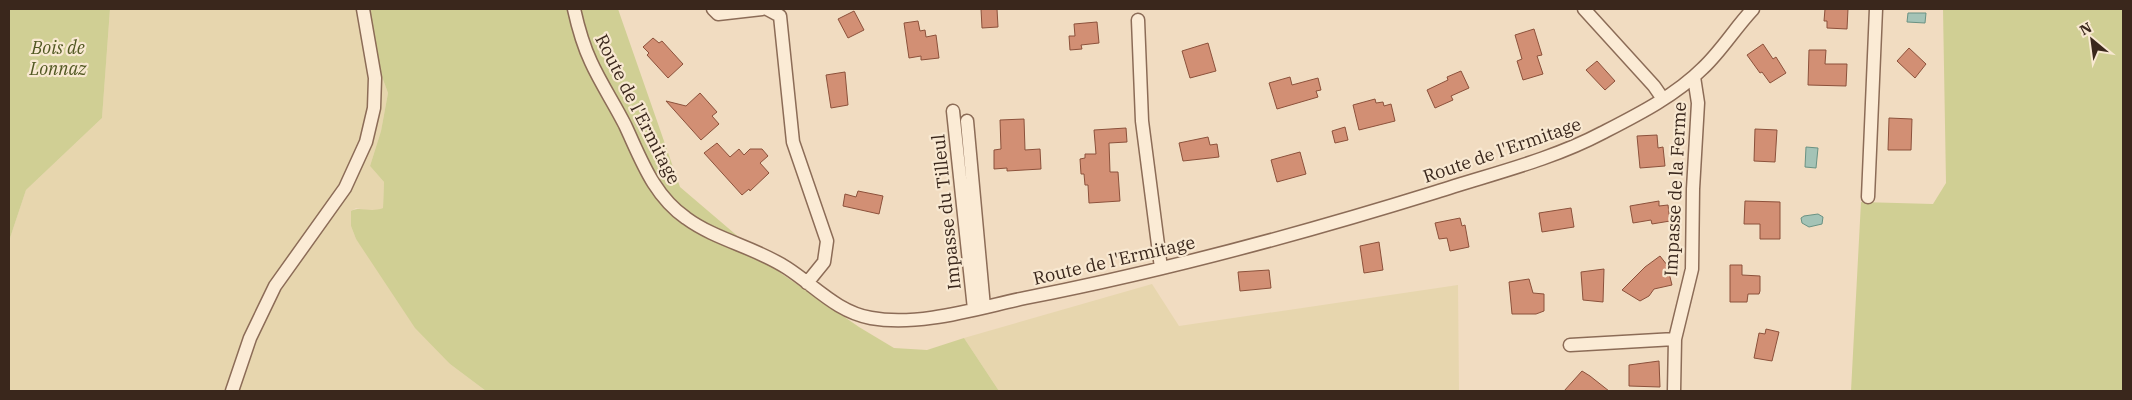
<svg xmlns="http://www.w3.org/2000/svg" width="2132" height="400" font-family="'IBM Plex Serif',serif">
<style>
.farmland{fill:#e7d6ae}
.green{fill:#d0cf94}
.water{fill:#a4c3b6;stroke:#6a9283}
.building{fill:#d28f74;stroke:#8c513b}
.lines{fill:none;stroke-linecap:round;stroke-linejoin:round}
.street-casing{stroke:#8c6c57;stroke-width:15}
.street{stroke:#fbebd5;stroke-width:12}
.labels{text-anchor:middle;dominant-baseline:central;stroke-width:4.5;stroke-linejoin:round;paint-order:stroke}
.park-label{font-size:18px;font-style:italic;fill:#515822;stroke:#f8e8d1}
.street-label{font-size:18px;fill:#3a271c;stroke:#f8e8d1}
</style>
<rect width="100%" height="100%" fill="#f1dcc1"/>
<path class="farmland" d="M110,9h247l31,84 -7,38 -11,35 14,16 -1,26 -9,4 -18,-4 -5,3v15l5,13 94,125 36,27h-477v-150l17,-51 76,-72z
M1152,284l27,42 279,-41 1,106h-460l-35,-53z"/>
<path class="green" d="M9,9h101l-8,109 -76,72 -17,51z
M357,9h261l62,178 102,87 77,53 35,21 33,2 37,-12 35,53h-513l-36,-27 -35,-36 -59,-89 -5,-13v-15c9,-5 19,2 32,-3l1,-26 -14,-16 11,-35 7,-38z
M1943,9h180v382h-272l10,-189 72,2 13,-21z"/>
<path class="water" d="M1908,13h18l-1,10 -18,-1z
M1806,147l12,1 -2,20 -11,-1z
M1818,214l5,3 -1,7 -13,3 -7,-4 -1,-5 3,-2z"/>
<path class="building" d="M981,9h16l1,18 -16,1z
M1825,9h23l-1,20 -20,-1v-7h-3z
M854,11l10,19 -16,8 -10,-19z
M918,21l2,10 5,-1 1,7 10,-2 3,23 -18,2v-4l-12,2 -5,-35z
M1097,22l2,21 -18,2 1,4 -12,1 -1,-14h6l-1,-12z
M1534,29l8,26 -5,1 6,18 -20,6 -6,-19 5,-2 -7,-24z
M653,38l6,5 3,-2 21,23 -15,14 -21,-23 2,-2 -6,-6z
M1208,43l8,28 -26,7 -8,-27z
M1763,44l10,15 3,-2 10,16 -16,10 -8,-11 -2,1 -13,-18z
M1909,48l17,16 -11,14 -18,-17z
M1809,50h17l-1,14h22l-1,22 -38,-1z
M1597,61l18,20 -10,9 -19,-20z
M1461,71l8,17 -18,8 2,4 -18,8 -8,-18 21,-10 -1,-3z
M845,72l3,33 -17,3 -5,-33z
M1290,77l2,8 26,-7 3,12 -5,1 2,6 -41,12 -8,-26z
M700,93l17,19 -5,4 7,8 -18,16 -35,-39 20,5z
M1375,99l1,4 7,-1 1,4 7,-2 4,17 -36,9 -6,-25z
M1889,118l23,1 -1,31h-23z
M1024,119l1,31 15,-1 1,20 -34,2v-3l-13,1v-19l7,-1 -1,-29z
M1345,127l3,13 -13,3 -3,-12z
M1126,128l1,14 -18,1 1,29h8l2,29 -31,2 -1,-18h-3l-1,-11h-3l-1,-15 5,-1v-4h11l-2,-24z
M1755,129l22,1 -2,32 -21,-1z
M1657,135l1,13 5,-1 2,19 -25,2 -3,-32z
M1208,137l2,8 7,-1 2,13 -36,4 -4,-18z
M717,143l13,14 9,-8 5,6 6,-6h12l6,7 -8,7 9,10 -19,18 -1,-2 -7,6 -38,-42z
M1300,152l6,22 -29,8 -6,-22z
M858,191l25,5 -4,18 -36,-8 2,-12 11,3z
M1659,201v5l9,-1 2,16 -18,3 -1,-4 -18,3 -3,-17z
M1745,201l35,1v37h-20v-15h-16z
M1571,208l3,19 -32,5 -3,-19z
M1460,218l2,8 3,-1 4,22 -19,4 -3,-13 -8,1 -4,-16z
M1379,242l4,28 -19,3 -4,-27z
M1660,256l7,9 5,20 -18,4 -5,7 -9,5 -18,-11 23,-23z
M1730,265h12v10l18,1v15l-1,3h-11l-1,8h-17z
M1604,269l-1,33 -20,-2 -2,-28z
M1269,270l2,18 -31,3 -2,-19z
M1529,279l4,14 11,1v17l-8,3h-24l-3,-32z
M1766,329l13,3 -7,29 -18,-3 5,-25 6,1z
M1659,361l1,26 -31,-1v-21z
M1582,371l8,5 19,15h-45z"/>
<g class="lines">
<g class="street-casing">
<path id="street" d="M574,9c4,18 9,36 17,53 10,22 23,41 34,63 16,34 28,70 61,93 30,22 69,29 101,50 28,18 50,44 84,50 48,9 107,-10 154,-20 139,-27 276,-64 411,-106 55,-18 115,-32 166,-59 35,-18 73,-37 101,-65 19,-18 32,-40 50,-59
M713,9l5,5 44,-5
M767,9l13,7 13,126 34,99 -3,21 -17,21
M1584,9l70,77 9,13
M1138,20l4,101 19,147
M953,111l21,198
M967,121l17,186
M1868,197l8,-188
M1570,345l105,-6
M232,391l18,-53 25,-52 70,-98 21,-46 8,-34 1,-30 -12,-69
M1674,391l1,-52 17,-70 1,-80 5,-86 -4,-26"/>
</g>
<use href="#street" class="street"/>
</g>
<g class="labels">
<g class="park-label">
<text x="58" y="47">Bois de<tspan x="58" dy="21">Lonnaz</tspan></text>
</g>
<g class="street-label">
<text transform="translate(638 109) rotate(63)">Route de l'Ermitage</text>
<text transform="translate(1502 150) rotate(-19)">Route de l'Ermitage</text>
<text transform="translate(1675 189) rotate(-87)">Impasse de la Ferme</text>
<text transform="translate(946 212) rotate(-96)">Impasse du Tilleul</text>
<text transform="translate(1114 260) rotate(-13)">Route de l'Ermitage</text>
</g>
</g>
<rect width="2132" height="400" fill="none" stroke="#3a271c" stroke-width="20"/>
<g transform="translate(2092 40) rotate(331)" stroke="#f8e8d1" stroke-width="4" paint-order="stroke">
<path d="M0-4L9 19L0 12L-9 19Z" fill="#3a271c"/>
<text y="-8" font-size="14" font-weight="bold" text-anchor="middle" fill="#3a271c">N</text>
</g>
</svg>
